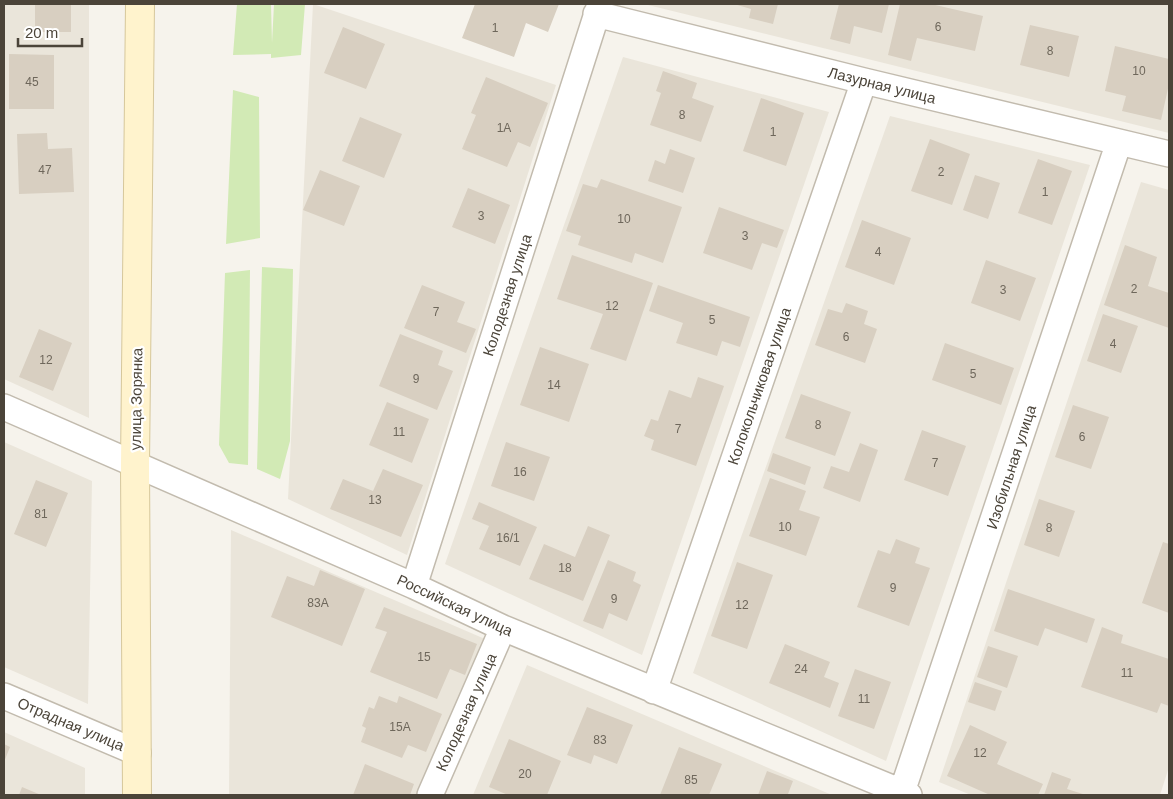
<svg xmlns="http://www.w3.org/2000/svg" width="1173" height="799" font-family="Arial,sans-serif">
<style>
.residential{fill:#eae5da}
.green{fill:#d2eab5}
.building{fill:#d8cfc1}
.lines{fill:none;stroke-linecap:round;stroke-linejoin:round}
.street-casing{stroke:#c2bbae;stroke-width:28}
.secondary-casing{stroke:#d6c79b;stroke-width:30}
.street{stroke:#fff;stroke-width:25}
.secondary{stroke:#fff3cd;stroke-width:28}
.labels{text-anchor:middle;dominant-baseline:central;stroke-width:4.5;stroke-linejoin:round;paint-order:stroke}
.number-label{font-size:12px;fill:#6e675b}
.street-label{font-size:15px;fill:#4b4439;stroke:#fff}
</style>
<rect width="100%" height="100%" fill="#f6f3ec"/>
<path class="residential" d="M4,4h85v414l-85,-39z
M313,4l243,81 -149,470 -119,-56z
M649,4h520v129l-521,-128z
M623,57l206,55 -187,543 -197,-91z
M890,116l200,49 -204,596 -193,-88z
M1141,182l28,8v577l-9,28h-189l-32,-13z
M4,442l88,39 -4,223 -84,-37z
M231,530l254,109 -66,156h-190z
M527,665l305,130h-359z
M4,732l81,36v27h-81z"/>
<path class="green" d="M237,4h34l1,39 2,-39h31l-4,51 -30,3v-4l-38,1z
M233,90l26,7 1,141 -34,6z
M262,267l31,2 -3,172 -10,38 -23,-10z
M250,270l-2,195 -19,-2 -10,-18 6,-172z"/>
<path class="building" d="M35,4h36v28h-36z
M475,4h84l-11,28 -22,-9 -12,34 -52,-19z
M734,4h44l-5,20 -24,-6 2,-9z
M839,4h50l-7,29 -28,-7 -4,18 -20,-5z
M900,4h31l52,12 -8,35 -58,-13 -6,23 -23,-6z
M1030,25l49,11 -10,41 -49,-12z
M343,27l42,17 -19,45 -42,-16z
M1115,46l54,13v25l-8,36 -39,-9 4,-15 -21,-5z
M9,54l45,1v54h-45z
M663,71l34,12 -5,15 22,8 -13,36 -51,-17 11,-32 -5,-2z
M486,77l62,26 -18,44 -12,-5 -11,25 -45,-18 14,-34 -5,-2z
M761,98l43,15 -18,53 -43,-15z
M360,117l42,17 -18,44 -42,-17z
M47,133l1,16 24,-1 2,44 -55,2 -2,-60z
M930,139l40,15 -18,51 -41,-14z
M670,149l25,9 -12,35 -35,-12 7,-21 10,4z
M1038,159l34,12 -20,54 -34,-12z
M320,170l40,16 -16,40 -41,-16z
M975,175l25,8 -12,36 -25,-9z
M601,179l81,28 -19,56 -28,-10 -3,10 -54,-18 3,-9 -15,-5 17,-47 14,4z
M468,188l42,17 -15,39 -43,-17z
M719,207l65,23 -7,18 -15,-5 -10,27 -49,-17z
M862,220l49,18 -17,47 -49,-18z
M1125,245l32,12 -9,29 21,7v35l-65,-23z
M572,255l81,28 -27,78 -36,-12 13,-35 -46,-15z
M986,260l50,18 -16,43 -49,-18z
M422,285l43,17 -8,20 19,7 -10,24 -62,-25z
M658,285l92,32 -10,30 -18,-6 -5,15 -41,-13 7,-20 -34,-12z
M846,303l22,8 -4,13 13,5 -12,34 -50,-18 13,-36 14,4z
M1103,314l35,12 -17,47 -34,-12z
M39,329l33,14 -19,48 -34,-14z
M400,334l43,17 -5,14 15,6 -16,39 -58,-24z
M945,343l69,25 -13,37 -69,-25z
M540,347l49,17 -20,58 -49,-17z
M698,377l26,9 -28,80 -45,-16 3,-10 -10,-4 7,-17 7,2 11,-31 22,8z
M801,394l50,18 -16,44 -50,-18z
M387,402l42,17 -17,44 -43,-18z
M1073,405l36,12 -18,52 -36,-12z
M922,430l44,16 -18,50 -44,-16z
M506,442l44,15 -16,44 -43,-15z
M860,443l18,7 -18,52 -37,-14 8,-22 18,6z
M773,453l38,14 -6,18 -38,-14z
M383,469l40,16 -22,52 -71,-28 13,-30 30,12z
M770,478l36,13 -7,19 21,7 -14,39 -57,-20z
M36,480l32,13 -22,54 -32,-13z
M1039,499l36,12 -16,46 -35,-12z
M479,502l58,25 -17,39 -41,-17 10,-23 -17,-7z
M588,526l22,9 -27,66 -54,-22 15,-35 31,13z
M896,539l24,9 -5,15 15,5 -21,58 -52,-19 21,-57 12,4z
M1163,542l6,2v69l-27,-10z
M608,560l28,12 -3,9 8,4 -14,36 -18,-8 -6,16 -20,-8z
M737,562l36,13 -26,74 -36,-13z
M320,570l45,19 -23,57 -71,-29 16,-41 27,10z
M1008,589l87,30 -8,24 -42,-15 -7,18 -44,-15z
M384,607l93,37 -12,31 -15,-6 -13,30 -67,-27 17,-40 -12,-4z
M1102,627l21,8 -2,8 48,16v47l-8,-3 -4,10 -76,-26z
M785,644l45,18 -6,15 15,6 -9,25 -61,-25z
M988,646l30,10 -11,32 -30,-11z
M855,669l36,13 -17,47 -36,-13z
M975,682l27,9 -7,20 -27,-9z
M379,696l18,7 2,-7 43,18 -16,38 -18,-7 -6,13 -41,-16 5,-14 -4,-2 7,-19 5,2z
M587,707l46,18 -16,39 -23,-9 -3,9 -24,-9z
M970,725l37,17 -10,22 46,20 -5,11h-48l-43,-19z
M509,739l52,22 -14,34h-39l-19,-8z
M4,744l6,3 -6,15z
M679,747l43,17 -13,31h-49z
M365,764l49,20 -4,11h-57z
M767,771l26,10 -5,13 4,1h-34z
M1052,772l19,7 -4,10 19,6h-42z
M22,787l19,8h-22z"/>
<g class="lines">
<g class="street-casing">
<path id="street" d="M596,14l268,67 305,73
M4,407l410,179 89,42 406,167
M414,586l186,-582
M654,691l210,-610
M4,696l134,57
M902,792l217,-650
M430,795l73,-167"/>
</g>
<g class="secondary-casing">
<path id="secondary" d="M137,795l-2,-330 5,-461"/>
</g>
<use href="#street" class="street"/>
<use href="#secondary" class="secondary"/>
</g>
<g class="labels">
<g class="number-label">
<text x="938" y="27">6</text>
<text x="495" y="28">1</text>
<text x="1050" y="51">8</text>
<text x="1139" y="71">10</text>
<text x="32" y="82">45</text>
<text x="682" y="115">8</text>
<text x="504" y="128">1А</text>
<text x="773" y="132">1</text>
<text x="45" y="170">47</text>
<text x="941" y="172">2</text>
<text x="1045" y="192">1</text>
<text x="481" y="216">3</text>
<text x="624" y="219">10</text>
<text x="745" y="236">3</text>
<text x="878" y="252">4</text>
<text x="1134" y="289">2</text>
<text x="1003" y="290">3</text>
<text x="612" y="306">12</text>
<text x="436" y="312">7</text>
<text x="712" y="320">5</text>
<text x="846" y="337">6</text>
<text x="1113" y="344">4</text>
<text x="46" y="360">12</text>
<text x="973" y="374">5</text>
<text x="416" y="379">9</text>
<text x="554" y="385">14</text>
<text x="818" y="425">8</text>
<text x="678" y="429">7</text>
<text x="399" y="432">11</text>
<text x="1082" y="437">6</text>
<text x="935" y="463">7</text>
<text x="520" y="472">16</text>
<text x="375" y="500">13</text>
<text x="41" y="514">81</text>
<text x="785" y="527">10</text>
<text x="1049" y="528">8</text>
<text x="508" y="538">16/1</text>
<text x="565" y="568">18</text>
<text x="893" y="588">9</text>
<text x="614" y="599">9</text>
<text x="318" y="603">83А</text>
<text x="742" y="605">12</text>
<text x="424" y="657">15</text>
<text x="801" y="669">24</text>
<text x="1127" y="673">11</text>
<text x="864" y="699">11</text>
<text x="400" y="727">15А</text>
<text x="600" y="740">83</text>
<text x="980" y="753">12</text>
<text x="525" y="774">20</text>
<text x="691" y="780">85</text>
</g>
<g class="street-label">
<text transform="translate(882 85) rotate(14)">Лазурная улица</text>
<text transform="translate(507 295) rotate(-72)">Колодезная улица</text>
<text transform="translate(759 386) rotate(-71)">Колокольчиковая улица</text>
<text transform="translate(136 399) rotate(-89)">улица Зорянка</text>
<text transform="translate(1011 467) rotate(-72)">Изобильная улица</text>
<text transform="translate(455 605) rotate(25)">Российская улица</text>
<text transform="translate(466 712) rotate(-66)">Колодезная улица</text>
<text transform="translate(71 724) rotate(23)">Отрадная улица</text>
</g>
</g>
<rect width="1173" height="799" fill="none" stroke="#4b4439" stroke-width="10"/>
<path d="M18 38v8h64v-8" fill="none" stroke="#4b4439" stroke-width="2.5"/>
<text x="25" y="38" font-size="15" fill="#4b4439" stroke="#ffffff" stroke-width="4" paint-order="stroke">20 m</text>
</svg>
